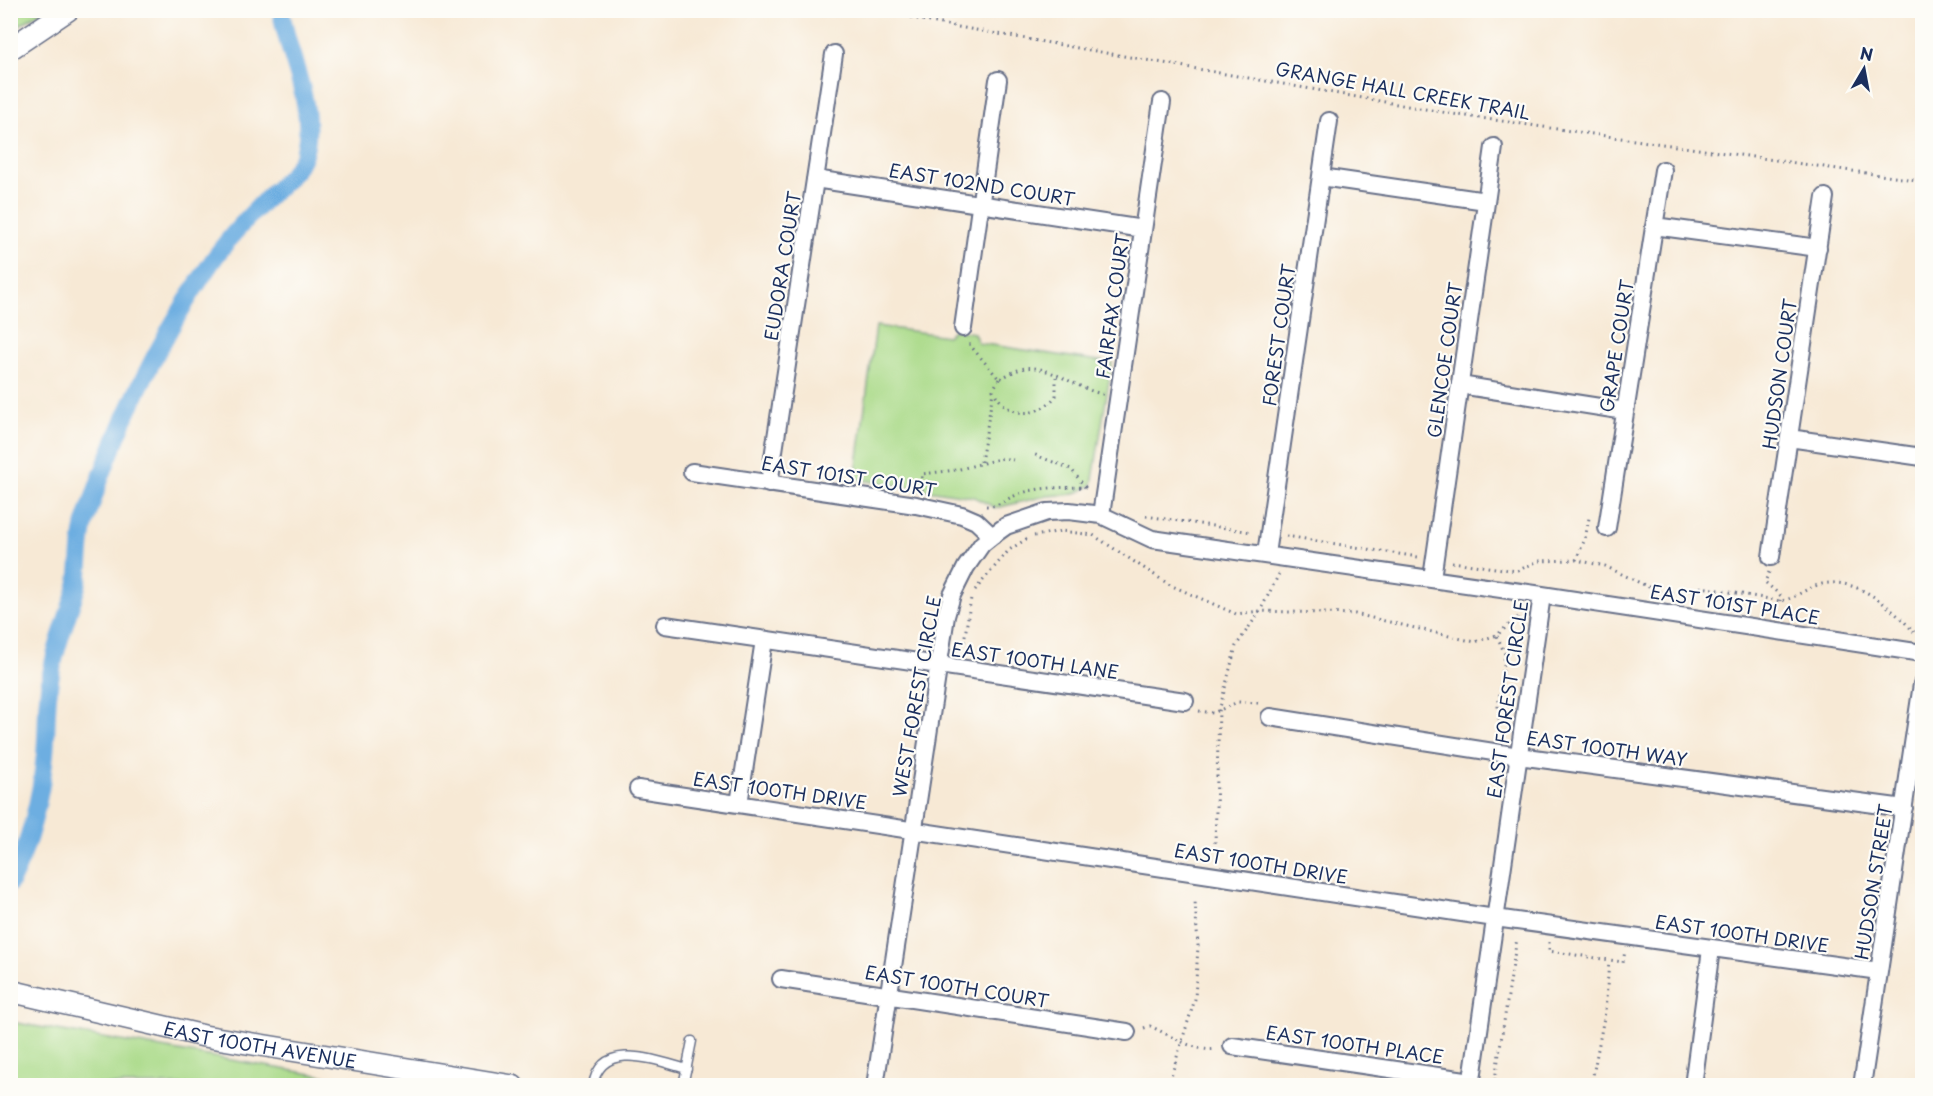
<svg xmlns="http://www.w3.org/2000/svg" width="1933" height="1096" font-family="'Playpen Sans',sans-serif">
<style>
.green{fill:#aada89;stroke:#628474;stroke-width:1.5}
.lines{fill:none;stroke-linecap:round;stroke-linejoin:round}
.canal{stroke:#6daee1;stroke-width:18}
.service-casing{stroke:#687088;stroke-width:11}
.minor-casing{stroke:#687088;stroke-width:20}
.tertiary-casing{stroke:#687088;stroke-width:24}
.path{stroke:#687088;stroke-width:3;stroke-dasharray:1.5 4.5;stroke-linecap:butt}
.service{stroke:#fff;stroke-width:8}
.minor{stroke:#fff;stroke-width:16}
.tertiary{stroke:#fff;stroke-width:21}
.labels{text-anchor:middle;dominant-baseline:central;stroke-width:4.5;stroke-linejoin:round;paint-order:stroke}
.street-label{font-size:18px;fill:#1b2f5e;stroke:#fdfcf7}
</style>
<rect width="100%" height="100%" fill="#fdfcf7"/>
<filter id="ink" filterUnits="userSpaceOnUse"><feTurbulence type="fractalNoise" baseFrequency=".0167" numOctaves="2"/><feDisplacementMap in="SourceGraphic" scale="12" xChannelSelector="R" yChannelSelector="G"/><feConvolveMatrix kernelMatrix="1 2 1 2 8 2 1 2 1" color-interpolation-filters="sRGB"/></filter>
<filter id="wash" filterUnits="userSpaceOnUse"><feTurbulence type="fractalNoise" baseFrequency=".008" numOctaves="4" result="noise"/><feDisplacementMap in="SourceGraphic" scale="24" xChannelSelector="R" yChannelSelector="G"/><feGaussianBlur stdDeviation="1.35" result="paint"/><feColorMatrix in="noise" values="0 0 0 0 0 0 0 0 0 0 0 0 0 0 0 0 0 1.4 0 .05"/><feComposite in="paint" operator="in"/></filter>
<g filter="url(#wash)">
<rect width="100%" height="100%" fill="#f7e9d5"/>
<path class="green" d="M11,10h31v1l-31,20z
M876,326l71,10 6,-6 21,3 4,10 134,20 -20,122 -17,9 -29,2 -50,12 -22,-11 -119,-18z
M10,1022h1l365,63h-365z"/>
<g class="lines">
<path class="canal" d="M10,883c20,-38 31,-87 35,-129 2,-22 1,-45 4,-67 4,-35 18,-67 28,-101 5,-21 2,-45 9,-66 29,-90 72,-179 125,-257 15,-22 34,-43 53,-62 17,-18 37,-29 42,-55 8,-46 -19,-91 -25,-136"/>
</g>
</g>
<g filter="url(#ink)">
<g class="lines">
<g class="service-casing">
<path id="service" d="M593,1086c7,-48 64,-25 94,-17
M683,1086l9,-45"/>
</g>
<g class="minor-casing">
<path id="minor" d="M1321,177l165,24
M815,179l328,50
M1654,226l164,22
M963,328l35,-248
M1460,385l165,26
M1789,438l133,19
M692,472l224,33 46,10 14,6 16,15
M769,484l65,-430
M1101,515l61,-413
M1607,528l56,-358
M1266,554l63,-433
M1771,557l54,-360
M1432,578l62,-431
M1542,595l380,58
M665,625l520,76
M1270,717l249,39 385,52
M638,789l857,129 384,53
M739,804l25,-164
M781,979l346,53
M1232,1046l240,35
M875,1086l71,-470 6,-21 14,-28 16,-23 10,-8 14,-10 41,-14 22,-1 32,4 51,24 390,56 -71,491
M1693,1086l18,-137
M1862,1086l60,-402"/>
</g>
<g class="tertiary-casing">
<g id="tertiary">
<path d="M10,49l58,-39"/>
<path id="s1" d="M10,991l194,45 309,50"/>
</g>
</g>
<path class="path" d="M882,10l48,12 529,93 463,66
M969,344l30,35c7,-3 15,-8 22,-10 23,-8 57,21 82,25
M999,379l-6,11c14,28 43,30 63,6v-19
M981,462l12,-70
M922,490v-16l34,-4 47,-12 10,2
M986,506c13,1 19,-7 31,-11 20,-9 47,-7 68,-8l-14,-18 -38,-15
M1146,516l106,16
M1034,536l28,-5 31,4 77,50 66,29 24,-3 95,3 120,28 22,-7 21,-18
M1286,536l132,21
M1576,560l9,-21 4,-21h2
M1452,562l65,9 21,-10 38,-1 29,6 52,25 17,2 28,-6 78,14c15,-2 24,-12 38,-16 37,-11 74,23 96,47
M1769,572l-4,10 16,14 -1,5
M975,590l34,-40 19,-12
M1497,636l8,18 -7,53 2,21
M964,642l7,-44
M1199,711l14,2 25,-11 21,1
M1215,843l4,-132 17,-65 24,-35 19,-37
M1549,942v9l74,11 2,-11
M1144,1028l6,-2c18,8 46,27 66,23
M721,1083l18,3
M1168,1086l27,-87 3,-53 -3,-45
M1494,1086l23,-148
M1591,1086l14,-74 4,-50"/>
<use href="#service" class="service"/>
<use href="#minor" class="minor"/>
<use href="#tertiary" class="tertiary"/>
</g>
</g>
<g class="labels">
<g class="street-label">
<text transform="translate(1403 90) rotate(10)">GRANGE HALL CREEK TRAIL</text>
<text transform="translate(982 184) rotate(9)">EAST 102ND COURT</text>
<text transform="translate(782 266) rotate(-81)">EUDORA COURT</text>
<text transform="translate(1112 306) rotate(-82)">FAIRFAX COURT</text>
<text transform="translate(1278 335) rotate(-82)">FOREST COURT</text>
<text transform="translate(1616 346) rotate(-81)">GRAPE COURT</text>
<text transform="translate(1444 360) rotate(-82)">GLENCOE COURT</text>
<text transform="translate(1779 374) rotate(-82)">HUDSON COURT</text>
<text transform="translate(849 476) rotate(9)">EAST 101ST COURT</text>
<text transform="translate(1735 604) rotate(9)">EAST 101ST PLACE</text>
<text transform="translate(1035 660) rotate(8)">EAST 100TH LANE</text>
<text transform="translate(916 696) rotate(-80)">WEST FOREST CIRCLE</text>
<text transform="translate(1507 699) rotate(-82)">EAST FOREST CIRCLE</text>
<text transform="translate(1607 748) rotate(8)">EAST 100TH WAY</text>
<text transform="translate(780 790) rotate(8)">EAST 100TH DRIVE</text>
<text transform="translate(1261 863) rotate(9)">EAST 100TH DRIVE</text>
<text transform="translate(1873 882) rotate(-81)">HUDSON STREET</text>
<text transform="translate(1742 933) rotate(8)">EAST 100TH DRIVE</text>
<text transform="translate(957 986) rotate(9)">EAST 100TH COURT</text>
<text stroke="none"><textPath href="#s1" startOffset="256">EAST 100TH AVENUE</textPath></text>
<text transform="translate(1355 1044) rotate(8)">EAST 100TH PLACE</text>
</g>
</g>
<rect width="1933" height="1096" fill="none" stroke="#fdfcf7" stroke-width="36"/>
<g transform="translate(1864 69) rotate(10)" stroke="#fdfcf7" stroke-width="4.5" paint-order="stroke">
<path d="M0-4.5L10 22L0 15L-10 22Z" fill="#1b2f5e"/>
<text y="-9" font-size="16" font-weight="bold" text-anchor="middle" fill="#1b2f5e">N</text>
</g>
</svg>
